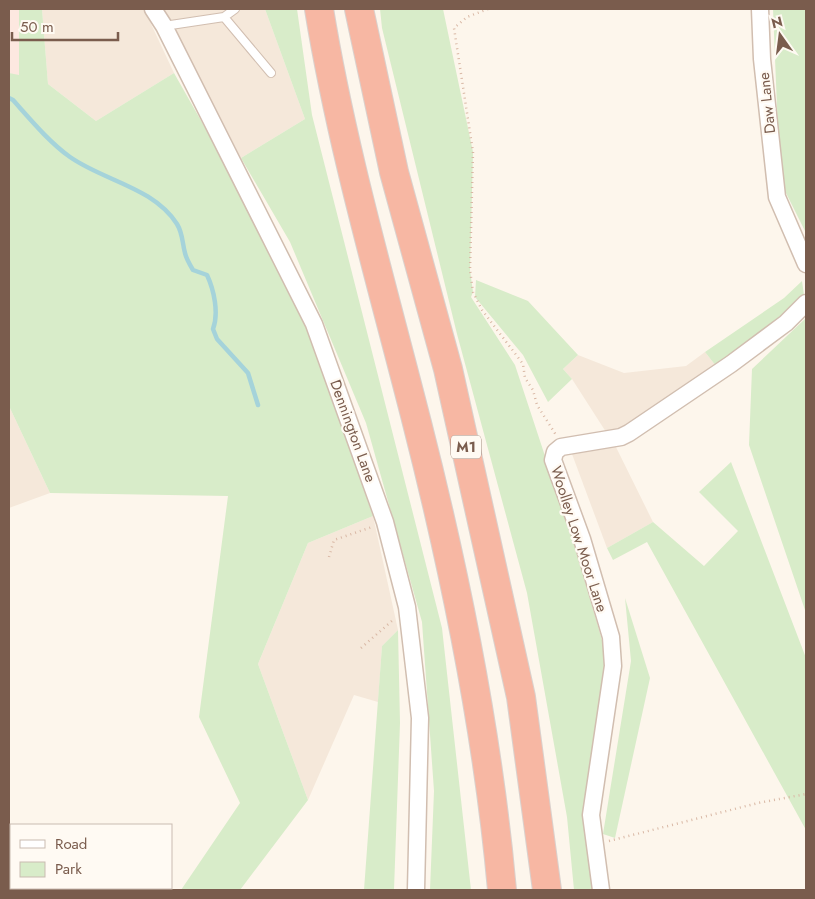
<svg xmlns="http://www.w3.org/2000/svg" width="815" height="899" font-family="Jost,sans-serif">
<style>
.residential{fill:#f5e8da}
.commercial{fill:#fde8e0}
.green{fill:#d8ecc9}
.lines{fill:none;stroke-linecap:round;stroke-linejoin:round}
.stream{stroke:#a5d3da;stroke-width:4.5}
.lane-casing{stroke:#d1beb0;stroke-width:10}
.street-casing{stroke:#d1beb0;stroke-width:19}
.highway-casing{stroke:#dad1cd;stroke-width:30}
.path{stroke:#d9b8a5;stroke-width:2.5;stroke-dasharray:1 4;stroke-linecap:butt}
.lane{stroke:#fff;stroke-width:8}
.street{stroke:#fff;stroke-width:16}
.highway{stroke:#f7b7a3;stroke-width:28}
.labels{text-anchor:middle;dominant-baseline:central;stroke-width:4.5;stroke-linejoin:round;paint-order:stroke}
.shield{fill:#fffaf3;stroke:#a28b7f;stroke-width:1}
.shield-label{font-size:14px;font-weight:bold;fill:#7a5c4d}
.street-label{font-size:15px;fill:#7a5c4d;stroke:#fffaf3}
</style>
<rect width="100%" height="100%" fill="#fdf6ec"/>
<path class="residential" d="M42,9h102l30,64 -78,48 -48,-37z
M164,9h101l40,110 -64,39z
M705,352l15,19 -108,68 41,83 -46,26 -38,-102 37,-14 -34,-53 -9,-10 15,-14 46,18 62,-7z
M9,406l41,87 -41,15z
M373,516l25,114 -16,16 -4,56 -24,-7 -46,105 -50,-136 50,-121z"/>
<path class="commercial" d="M9,9h10v67l-10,-3z"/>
<path class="green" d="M19,9h23l6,75 48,37 78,-48 42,74 92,180 65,189 -65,27 -50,121 50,136 -68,90h-59l59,-87 -41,-86 29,-221 -178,-3 -41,-87v-333l10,2z
M265,9h32l15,106 130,513 29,262h-41l4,-99 -12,-169 -56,-199 -76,-181 -49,-84 64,-39z
M380,9h63l30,143 -3,118 3,22 -2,5 44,68 59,179 32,110 -20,162 9,74h-21l-7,-73 -40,-224 -70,-259 -75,-306z
M773,9h33v224l-26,-52z
M476,280l52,21 50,54 -15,14 9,10 -24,23 -25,-47 -48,-58z
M802,281l2,14 -10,11 -78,60 -11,-14 79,-54z
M806,318v295l-57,-168 3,-76z
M731,462l75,196v172l-159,-288 -34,18 -6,-12 46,-26 51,44 34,-35 -39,-39z
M625,598l25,80 -35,160 -12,-4 28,-173z
M398,630l2,93 -6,167h-30l18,-244z"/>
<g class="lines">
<path class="stream" d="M9,98l4,2c17,19 36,42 57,57 34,24 83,30 107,67 6,10 5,18 8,29 1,5 5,12 8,17l14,5c7,15 12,38 6,54l4,10 31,34 10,32"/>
<g class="lane-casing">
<path id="lane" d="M224,17l47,56
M164,26l60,-9 11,-8"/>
</g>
<g class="street-casing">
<path id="street" d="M153,9l11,17 150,298 71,198 22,85 13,111 -4,172
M760,9l2,50 15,138 29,67
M601,890l-10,-75 22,-149 -2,-29 -29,-98 -29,-79 2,-8 6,-5 60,-10 8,-4 102,-69 55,-41 20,-20"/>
</g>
<g class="highway-casing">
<path id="highway" d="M319,9c23,140 63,276 98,414 39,153 71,310 85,467
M359,9l35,163 54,197 73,328 26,193"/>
</g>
<path class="path" d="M488,9l-21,8 -13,11 19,124 -3,118 3,22 9,18 41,54 2,14 8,12 4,15 19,30
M329,557l5,-17 38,-13
M361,648l32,-28
M609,841l149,-38 48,-9"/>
<use href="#lane" class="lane"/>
<use href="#street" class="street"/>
<use href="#highway" class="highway"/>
</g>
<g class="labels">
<rect class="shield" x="451" y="435.5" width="30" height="23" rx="4"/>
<g class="shield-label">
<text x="466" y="447">M1</text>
</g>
<g class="street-label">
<text transform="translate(767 103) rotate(-96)">Daw Lane</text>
<text transform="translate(353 431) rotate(70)">Dennington Lane</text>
<text transform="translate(579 539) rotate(72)">Woolley Low Moor Lane</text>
</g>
</g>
<rect width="815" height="899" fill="none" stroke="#7a5c4d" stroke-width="20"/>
<rect x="10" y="824" width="162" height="65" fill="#fffaf3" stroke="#cabbb1"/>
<rect x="20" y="840" width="25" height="8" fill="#ffffff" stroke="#cabbb1"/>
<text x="55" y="849" font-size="15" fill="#7a5c4d">Road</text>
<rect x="20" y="862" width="25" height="15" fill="#d8ecc9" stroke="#cabbb1"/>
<text x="55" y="874" font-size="15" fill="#7a5c4d">Park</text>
<g transform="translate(780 35) rotate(346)" stroke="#fffaf3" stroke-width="4" paint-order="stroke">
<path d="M0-4L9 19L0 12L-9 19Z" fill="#7a5c4d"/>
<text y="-8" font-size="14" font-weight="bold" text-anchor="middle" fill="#7a5c4d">N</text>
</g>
<path d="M12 32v8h106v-8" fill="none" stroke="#7a5c4d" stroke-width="2.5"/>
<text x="20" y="32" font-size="15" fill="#7a5c4d" stroke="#fffaf3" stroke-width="4" paint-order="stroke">50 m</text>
</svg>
